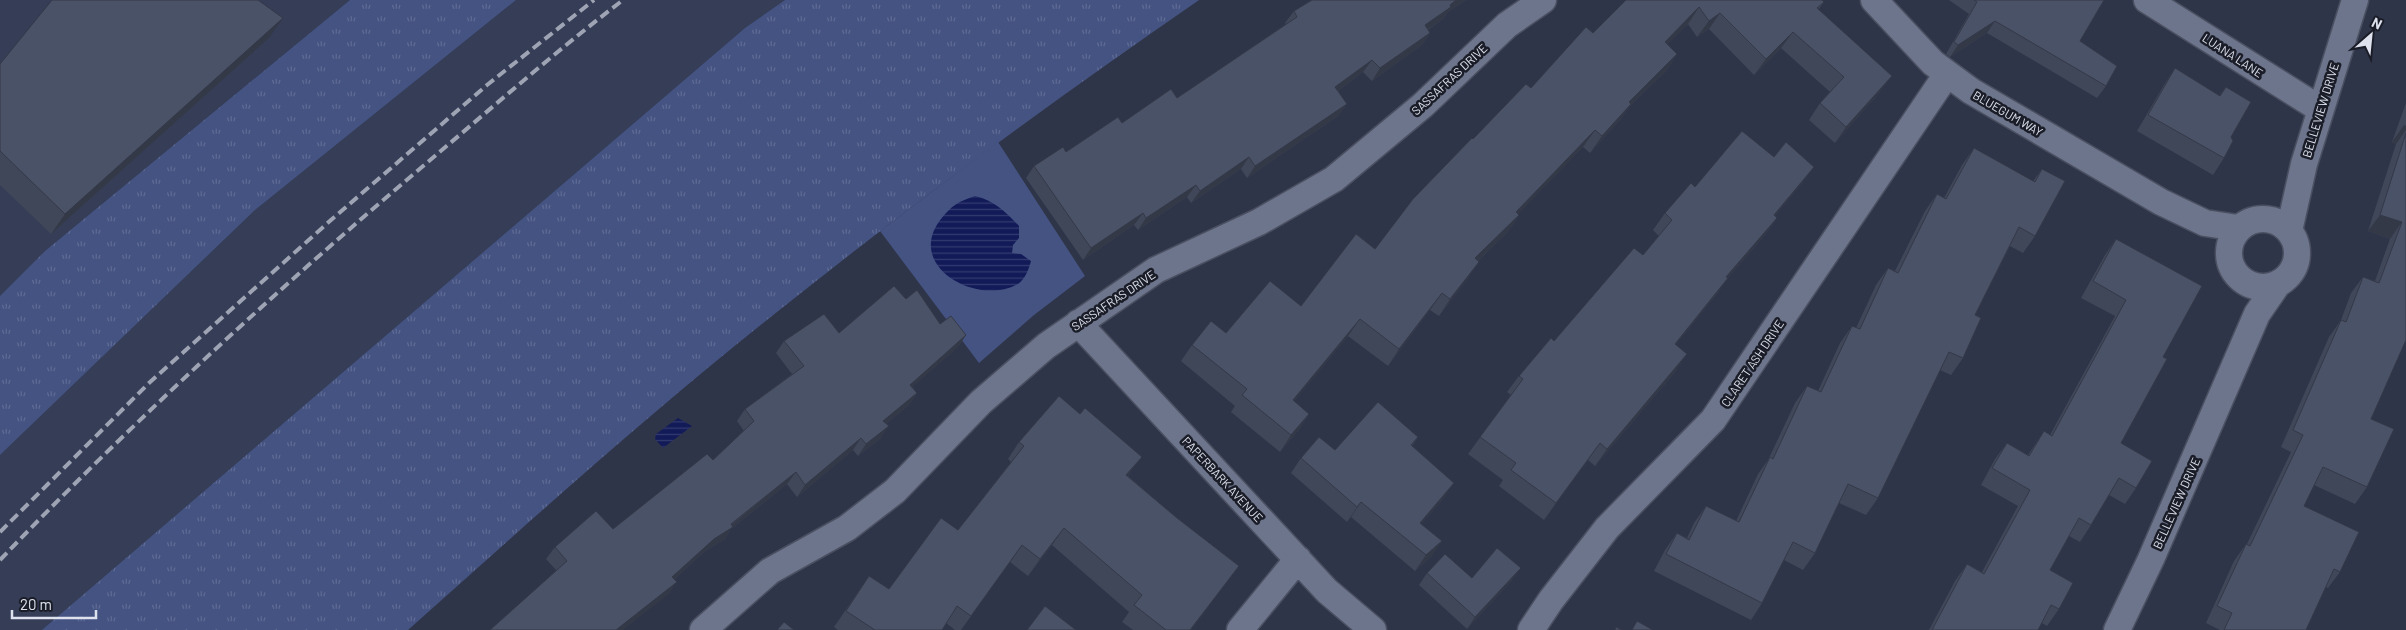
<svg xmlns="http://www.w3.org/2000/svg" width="2406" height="630" font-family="Barlow,sans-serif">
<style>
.built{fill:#353d57}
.grass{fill:url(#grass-tufts)}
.green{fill:#445382}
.water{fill:url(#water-rules)}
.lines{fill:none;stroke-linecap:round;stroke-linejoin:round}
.minor-casing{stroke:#4a5061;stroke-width:29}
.minor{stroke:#6d758c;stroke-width:26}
.rail{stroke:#9ea4b3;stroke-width:4;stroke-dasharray:10 5;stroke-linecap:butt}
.wall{fill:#404759}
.shaded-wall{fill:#343948}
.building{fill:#4a5267;stroke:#343948}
.labels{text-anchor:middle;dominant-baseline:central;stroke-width:5;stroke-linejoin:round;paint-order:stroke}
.street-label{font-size:12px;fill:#dde2ee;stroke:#1a1d27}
</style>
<defs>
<pattern id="grass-tufts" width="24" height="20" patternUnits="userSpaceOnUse" patternTransform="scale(1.25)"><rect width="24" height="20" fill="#445382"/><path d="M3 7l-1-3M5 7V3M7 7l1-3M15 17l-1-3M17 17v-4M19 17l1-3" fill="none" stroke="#5f6b94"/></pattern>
<pattern id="water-rules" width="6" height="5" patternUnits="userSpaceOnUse" patternTransform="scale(1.25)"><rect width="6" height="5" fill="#121a58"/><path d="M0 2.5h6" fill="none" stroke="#343b70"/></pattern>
</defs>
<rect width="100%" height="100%" fill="#2f3549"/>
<path class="built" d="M0,0h350l-305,251 -45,45z
M516,0h269l-40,28 -702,602h-43v-175l255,-245z"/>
<path class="grass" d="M350,0h166l-261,210 -255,245v-159l45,-45z
M785,0h414c-142,98 -282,200 -417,308 -129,102 -251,212 -374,322h-366l703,-602z"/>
<path class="green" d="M998,142l87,134 -51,39 -55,48 -99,-132z"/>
<path class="water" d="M975,196c18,4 31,16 44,30v12l-6,7 -1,8 9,1 10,7c-2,8 -6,18 -13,23 -41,23 -114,-18 -77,-65 10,-13 18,-18 34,-23z
M678,418l14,8 -29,22 -8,-9 1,-5z"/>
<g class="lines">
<g class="minor-casing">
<path id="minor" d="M1874,0l59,63 38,28 190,111 44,21 33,5
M2147,0l173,109
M2229 253a34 34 0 1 1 68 0a34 34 0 1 1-68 0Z
M2289,231l15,-67 51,-164
M1078,323l249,268 46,39
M703,630l67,-59 77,-43 48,-37 86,-89 65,-56 110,-76 103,-48 75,-43 89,-74 84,-80 36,-25
M1240,630l58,-71
M1531,630l20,-30 56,-72 106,-108 234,-346
M2117,630l34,-71 106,-245 20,-29"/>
</g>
<use href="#minor" class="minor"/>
<path class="rail" d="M0,532l149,-149 182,-163 156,-135 107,-85
M0,560c135,-141 279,-272 429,-399 64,-54 127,-110 194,-161"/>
</g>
<path class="wall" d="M1312,0h154l-18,12 -5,7 -15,11 2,3 -8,12 -50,36 -9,-9 -25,19 9,13 -9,12 -91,62 -6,-9 -50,34 -4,-6 -49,33 -4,-5 -51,35 -57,-82 8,-12 32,-14 56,-29 55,-25 109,-74 -1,-1 9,-12z
M1626,0l198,2 -6,8 62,82 -45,51 -26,-23 11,-17 10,-11 -49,-44 -27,27 -45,-46 -12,8 -9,-13 -21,20 10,10 -11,17 -37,36 -9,13 -30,33 -7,-6 -65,67 1,1 -11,17 -30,29 -10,17 -29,38 -9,-6 -42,56 -40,-30 -54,65 15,13 -11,17 -18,21 -49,-40 4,-6 -54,-45 11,-16 34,-12 75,-27 74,-57 98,-110 120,-106z
M1949,0h155l-24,41 26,45 -9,12 -110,-65 -37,24 -4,-3 23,-40z
M269,38l-218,196 -51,-49v-121z
M2175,68l44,28 7,-9 5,50 -7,21 -11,17 -76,-44 27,-46z
M2406,103v239h-1l-34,77 -4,68 -12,17 -41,-19 -10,21 36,66 -12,16 -2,-1 -20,43h-86l-14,-7 28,-62 12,-17h1l44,-92 -10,-5 48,-110 12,-17 10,-27 12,-16 12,4 15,-42 -22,-8 28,-87 -4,-2z
M1974,148l59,33 9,-12 -7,67 -12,17 -13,-7 -35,69 -12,43 -12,17 -11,-5 -62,128 -12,17 -27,-12 -24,50 -12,17 -19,-10 -22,43 -11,17 -97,-49 11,-21 12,-17 10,5 7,-15 12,-17 30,15 22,-47 10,-14 27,-57 12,-17 11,5 22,-48 12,-17 4,2 20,-43 12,-17 7,3 30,-60 12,-17 7,4 18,-33z
M1774,157l40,10 -12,16 -27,33 2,2 -12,17 -38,44 -11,16 -40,49v27l-81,95 -7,-6 -44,60 -45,-34 4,-6 -35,-26 43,-59 -4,-3 12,-16 124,-121 16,-19 -6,-6 12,-17 30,-26z
M2116,239l47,118 -42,86 15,45 -11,16 -16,-9 -18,30 -11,17 -11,-6 -19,34 9,39 -12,17 -5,-3 -4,7h-109l26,-49 12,-17 15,8 36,-66 -37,-21 14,-26 12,-16 21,12 16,-24 6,4 65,-119 -34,-18 24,-43z
M906,299l34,25 26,11 -8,12 -46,40 5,6 -8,12 -23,19 -5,14 -23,18 -5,-6 -56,47 -10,-13 -57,46 -5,9 -20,12 -30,28 -6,15 -113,-24 -10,-11 9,-12 58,-18 100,-69 31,-29 -7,-10 8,-12 47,-35 -16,-21 8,-12 55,-8z
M1418,437l-6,9 32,52 -23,26 11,32 -17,15 -64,-54 -4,5 -56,-49 10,-15 34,-8z
M1019,442l111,31 -2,3 49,42 62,48 -48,64h-58l-11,-8 7,-10 -77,-67 -24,31 -18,-14 -49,68h-6l-9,-7 -4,7h-104l-4,-3 35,-51 20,13 69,-59 53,-68 -3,-3z
M1427,573l45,5 40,2 -45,49 -48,-44z"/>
<path class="shaded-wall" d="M1456,0h10l-18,12 -5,7 -26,18 8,-12 25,-20z
M1699,7l-11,17 -35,35 12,-17z
M1720,13l-11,16 -12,8 12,-16z
M283,18l-14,20 -218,196 14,-20z
M1995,21l-8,12 -37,24 8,-12z
M1793,32l-12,16 -27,27 12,-16z
M1430,33l-8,12 -50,36 8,-13z
M1677,54l-11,17 -37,36 -9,13 -30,33 12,-17 27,-34z
M1372,60l-9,12 -36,27 8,-12z
M1892,76l-12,16 -45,51 11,-16z
M1347,104l-9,12 -91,62 8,-12z
M2404,125l2,1v4l-10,14 -4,-2z
M1595,130l-12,17 -79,82 12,-17z
M1249,157l-8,12 -50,34 9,-12z
M1814,167l-12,16 -40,49 12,-17z
M1196,185l-9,12 -49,33 8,-12z
M1143,213l-9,12 -51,35 8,-12z
M1519,215l-11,17 -45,43 12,-17z
M2380,215l22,7 -12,17 -22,-8z
M1777,218l-12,17 -38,44 -11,16 -53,65 12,-16 51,-67z
M1479,262l-11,16 -29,38 11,-17z
M1442,293l-12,17 -42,56 11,-17z
M1360,319l-12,17 -67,81 12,-17z
M966,335l-8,12 -57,50 9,-12z
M1687,354l-11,17 -81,95 12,-17z
M917,393l-8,12 -34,28 8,-12z
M1309,414l-11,17 -18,21 11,-17z
M889,426l-8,12 -23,18 8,-12z
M861,438l-8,12 -56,47 8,-12z
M1600,443l-12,17 -44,60 12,-17z
M1142,457l-12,16 -16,19 12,-17z
M796,472l-9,12 -57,46 -5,9 -20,12 -41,38 8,-12 42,-38z
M1454,483l-10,15 -35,40 11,-15z
M1361,502l-10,15 -4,5 10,-15z
M1064,528l-12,17 -24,31 12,-17z
M1442,541l-10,15 -17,15 11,-16z
M1239,566l-48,64h-1z
M1521,568l-9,12 -45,49 8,-12z
M677,582l-8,12 -46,36h-7z"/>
<path class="building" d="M52,0h206l25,18 -218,196 -65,-63v-87z
M1312,0h144l-6,5 1,2 -26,18 5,8 -50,35 -8,-8 -37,27 12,17 -92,62 -6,-9 -49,34 -4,-6 -50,33 -3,-5 -52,35 -57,-82 29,-19 3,5 52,-35 4,6 49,-34 6,9 120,-81 -3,-6z
M1626,0h196l2,2 -7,6 75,68 -46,51 -26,-24 24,-26 -51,-45 -27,27 -46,-46 -11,8 -10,-14 -34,35 12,12 -48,48 2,2 -29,32 -7,-6 -79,82 3,3 -44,43 4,4 -29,37 -8,-6 -43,56 -39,-30 -67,81 16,14 -18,21 -49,-40 5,-6 -55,-44 19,-24 15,12 44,-52 31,25 55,-72 19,15 38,-50 59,-61 1,1 53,-55 5,4 55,-61 7,6z
M1974,0h130l-24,41 37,25 -11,20 -111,-65 -37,24 -4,-3 23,-40z
M2175,68l45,28 6,-9 25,15 -20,35 2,4 -9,17 -76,-43z
M1742,131l32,26 12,-15 28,25 -40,48 3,3 -51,59 2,1 -53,66 12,10 -80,95 -7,-6 -44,60 -45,-33 5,-7 -36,-26 43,-58 -4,-3 32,-38 3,3 80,-93 9,7 29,-35 -7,-7 26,-30 4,4z
M2406,133v207l-35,79 23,10 -27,58 -44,-20 -19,39 55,26 -19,40 -6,-3 -28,61h-82l8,-17 -15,-7 29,-62 4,2 53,-111 -10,-5 48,-110 5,2 17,-45 16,6 23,-61 -22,-7z
M1974,148l61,34 7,-13 23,12 -30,55 -16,-9 -44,88 6,3 -18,40 -14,-6 -71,146 -30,-14 -33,69 -22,-11 -31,61 -96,-49 11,-21 12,7 17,-34 33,16 31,-65 3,2 34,-73 14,6 31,-66 8,3 28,-61 10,5 39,-79 9,5z
M2116,239l86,47 -39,71 4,2 -46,84 31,18 -16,27 -17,-10 -28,47 -12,-7 -29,52 23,13 -14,26 -8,-4 -13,25h-106l35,-66 17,10 46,-84 -38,-22 15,-25 22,13 15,-25 8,5 74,-136 -33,-19z
M894,286l12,13 11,-9 23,34 11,-8 15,19 -56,50 7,8 -34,28 6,5 -23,18 -5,-6 -56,47 -9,-13 -65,52 2,3 -19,12 -42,38 5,5 -61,48h-126l77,-69 -12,-14 41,-36 17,18 94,-75 6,6 41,-39 -9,-12 59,-43 -20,-25 40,-27 15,19z
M1059,396l21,18 5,-6 57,49 -16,18 51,43 62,48 -49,64h-24l-32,-25 8,-10 -78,-67 -24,31 -18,-14 -51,71 -14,-10 -15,24h-67l-29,-19 23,-35 20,13 52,-71 17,12 66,-84 -5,-4z
M1378,402l40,35 -7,8 43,38 -34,40 22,18 -16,14 -65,-53 -4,5 -56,-49 18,-21 16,13z
M1497,548l24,20 -46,49 -48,-44 18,-19 27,24z
M1045,606l31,24h-49z
M1637,621l16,9h-21z
M784,622l10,8h-17z
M1616,627l6,3h-7z"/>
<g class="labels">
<g class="street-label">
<text transform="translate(2233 55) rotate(33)">LUANA LANE</text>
<text transform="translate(1449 79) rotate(-43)">SASSAFRAS DRIVE</text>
<text transform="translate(2320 110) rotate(-73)">BELLEVIEW DRIVE</text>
<text transform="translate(2008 113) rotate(30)">BLUEGUM WAY</text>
<text transform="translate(1113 300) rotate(-34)">SASSAFRAS DRIVE</text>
<text transform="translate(1752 363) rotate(-56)">CLARET ASH DRIVE</text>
<text transform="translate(1223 479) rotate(47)">PAPERBARK AVENUE</text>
<text transform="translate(2176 503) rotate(-66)">BELLEVIEW DRIVE</text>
</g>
</g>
<g transform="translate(2371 35) rotate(27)" stroke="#1a1d27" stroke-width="4" paint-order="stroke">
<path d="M0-4L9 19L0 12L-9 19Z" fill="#dde2ee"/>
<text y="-8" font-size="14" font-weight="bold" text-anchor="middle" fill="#dde2ee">N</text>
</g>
<path d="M12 610v8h84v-8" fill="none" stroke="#dde2ee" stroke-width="2.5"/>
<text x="20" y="610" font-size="15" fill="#dde2ee" stroke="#1a1d27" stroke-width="4" paint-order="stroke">20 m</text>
</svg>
